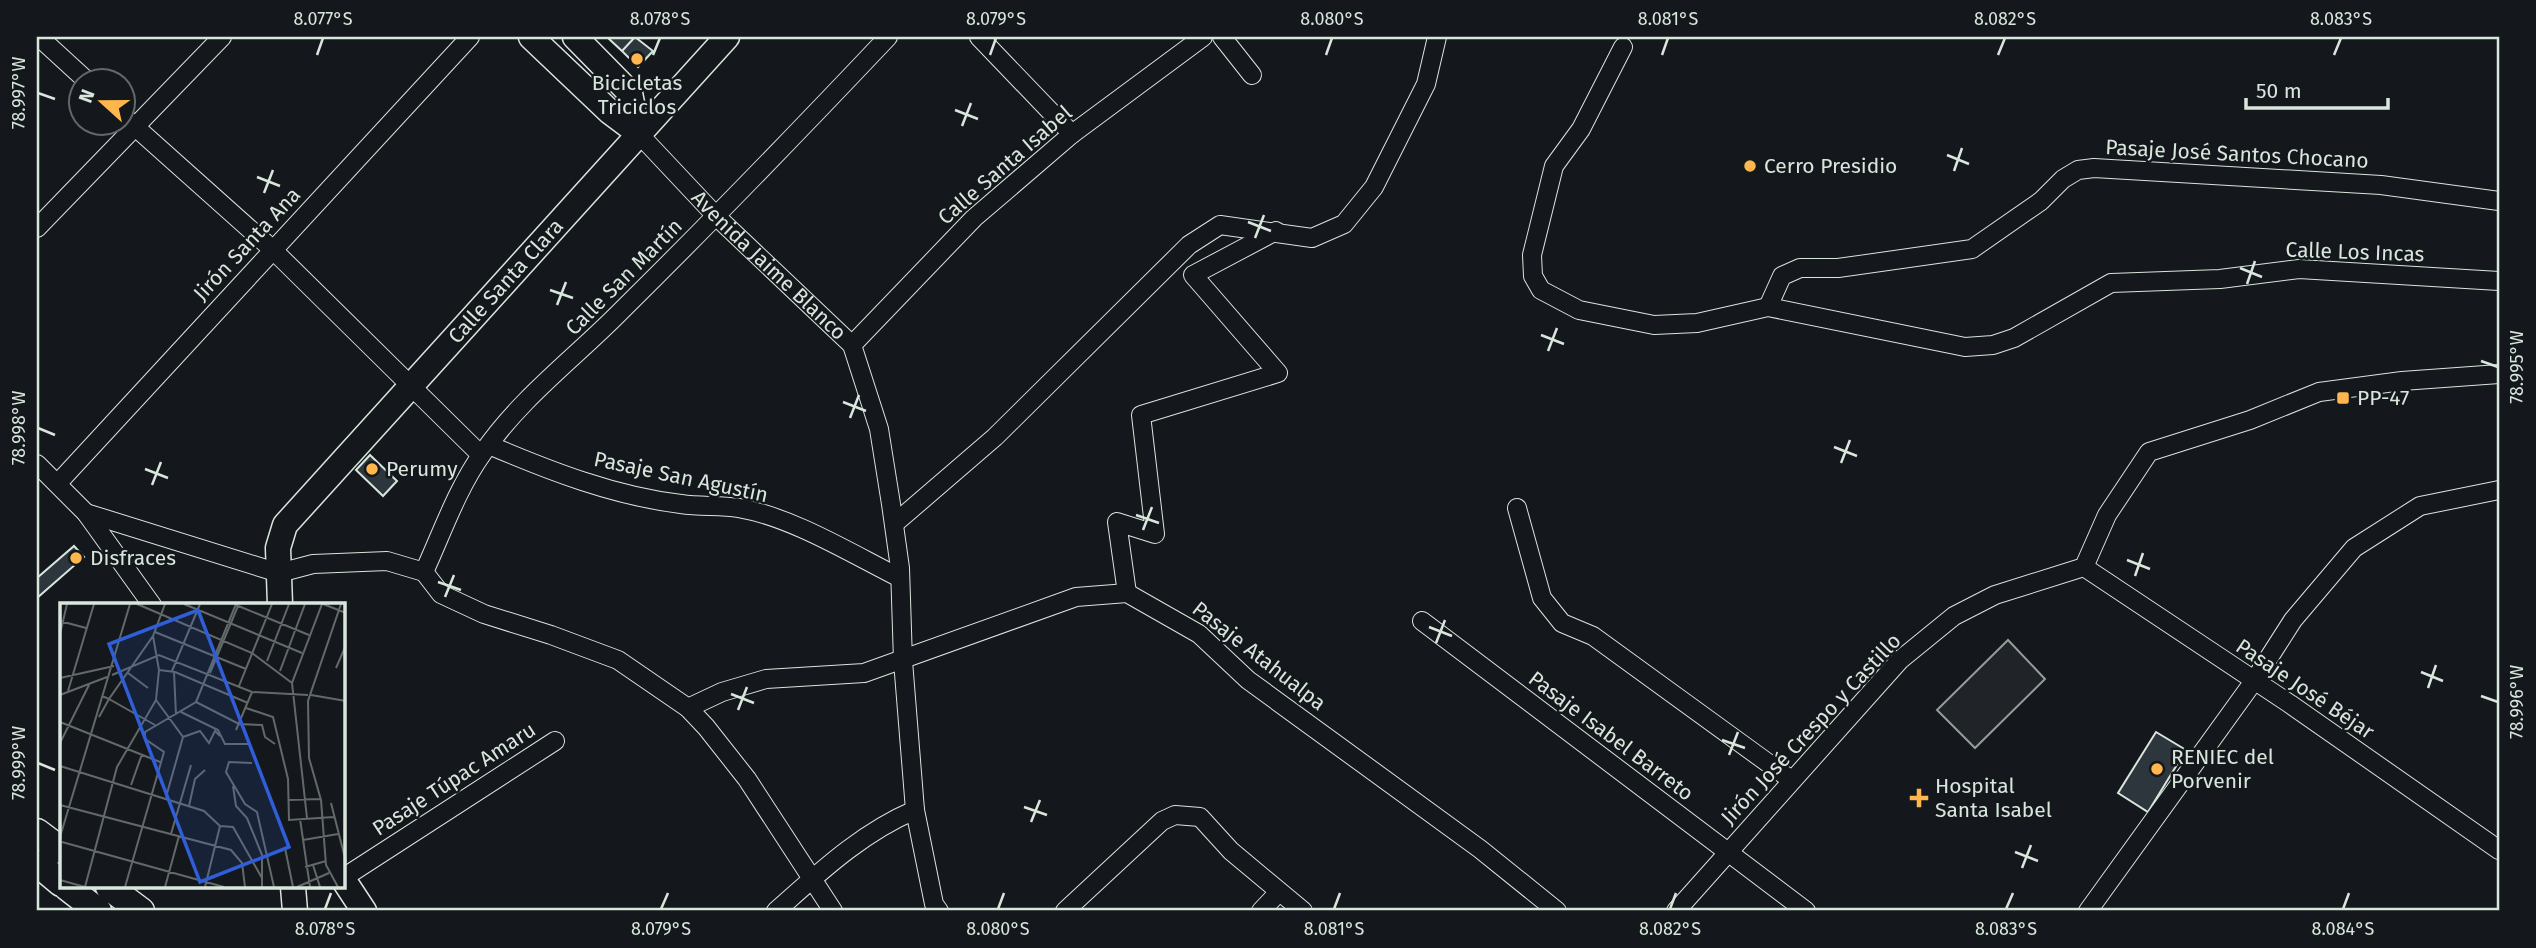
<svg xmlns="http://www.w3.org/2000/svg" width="2536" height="948" font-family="'Fira Sans',sans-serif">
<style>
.garden{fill:#202428;stroke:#939e99;stroke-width:2}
.building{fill:#2c363c;stroke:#d8e6dc;stroke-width:2}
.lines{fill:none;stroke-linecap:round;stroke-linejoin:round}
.street-casing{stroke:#d8e6dc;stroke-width:20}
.secondary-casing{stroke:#d8e6dc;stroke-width:27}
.primary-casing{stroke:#d8e6dc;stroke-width:29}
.street{stroke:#14181c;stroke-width:18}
.secondary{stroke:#14181c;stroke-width:24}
.primary{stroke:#14181c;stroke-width:26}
.ticks{fill:none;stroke:#d8e6dc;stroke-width:2.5}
.poi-dot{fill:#ffb74d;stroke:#14181c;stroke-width:2.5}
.labels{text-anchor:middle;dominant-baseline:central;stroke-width:5;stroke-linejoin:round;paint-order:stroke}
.poi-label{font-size:21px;fill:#d8e6dc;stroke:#14181c;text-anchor:start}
.street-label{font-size:21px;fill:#d8e6dc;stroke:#14181c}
.inset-road{fill:none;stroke:#626a69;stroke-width:2}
.view{fill:#305dd8;fill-opacity:0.15;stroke:#305dd8;stroke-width:3.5}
.inset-edge{fill:none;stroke:#d8e6dc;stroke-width:3.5}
.neatline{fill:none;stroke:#d8e6dc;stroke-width:2.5}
.ticks-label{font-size:18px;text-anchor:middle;fill:#d8e6dc}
</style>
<rect width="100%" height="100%" fill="#14181c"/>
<path class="garden" d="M2008,640l37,39 -70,69 -38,-38z"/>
<path class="building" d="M607,37h28l-13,14z
M635,37l18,14 -15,16 -16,-16z
M370,455l27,26 -14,15 -27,-26z
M74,546l10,11 -47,41v-20z
M2156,732l30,18 -38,62 -30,-19z"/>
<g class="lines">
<g class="street-casing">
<g id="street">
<path d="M39,37l47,43"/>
<path d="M979,37l93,97"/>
<path d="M1222,37l30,38"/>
<path d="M1623,47l-42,82 -27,37 -22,89 1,21 8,14 38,20 75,15 43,-2 71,-16 197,40 28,-2 21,-7 97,-55 109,-4 79,-10 200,12"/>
<path d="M122,115l150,134 209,206"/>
<path id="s1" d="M638,133l79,84 135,128 27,84 12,75 9,64 3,93 12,149 19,94 5,7"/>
<path d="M37,228l185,-191"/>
<path d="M1768,307l14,-31 18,-8h38l134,-19 69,-48 22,-22 15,-9 16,-2 287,17 118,16"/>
<path d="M852,345l122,-127 98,-84 131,-97"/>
<path d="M489,445c61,26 125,51 192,59 19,3 39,1 58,4 53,9 113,46 161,70"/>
<path d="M37,464l49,49 66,92"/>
<path d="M58,483l412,-446"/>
<path d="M1517,508l25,90 20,25 31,13 197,143"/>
<path d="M86,513l193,60 34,-9 74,-3 37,11 17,22 43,20 67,21 67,25 70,48 18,19 41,52 86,132"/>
<path d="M894,524l101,-87 194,-192 31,-20 92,13 32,-14 30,-37 52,-103 11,-47"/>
<path d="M2084,567l206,137 209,146"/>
<path d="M424,572c18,-39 33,-83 58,-118 38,-56 94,-97 140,-144 91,-90 179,-181 266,-273"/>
<path d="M1127,593l-10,-71 38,12 -14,-119 137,-42 -85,-98 83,-44"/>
<path d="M1422,621l384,290"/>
<path d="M688,708l34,-16 44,-13 98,-6 212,-76 51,-4 72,41 49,46 232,169 77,62"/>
<path d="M343,878l212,-137"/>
<path d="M776,911c44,-39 85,-78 139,-101"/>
<path d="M1065,911l97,-90 13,-6 25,2 31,34 72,60"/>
<path d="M1261,911l17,-18"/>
<path d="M1676,911l224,-251 54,-44 41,-21 89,-28 23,-52 42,-63 101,-32 69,-28 83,-11 97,-7"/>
<path d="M2088,911l166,-230 39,-61 61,-72 66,-42 79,-16"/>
</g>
</g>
<g class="secondary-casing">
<g id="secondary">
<path d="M531,37l79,75 28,21"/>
<path d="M575,37l55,56 8,40"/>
<path id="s2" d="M280,605l-2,-57 7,-23 442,-488"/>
<path d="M343,879l21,32"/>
<path d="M293,887l2,24"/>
</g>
</g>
<g class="primary-casing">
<path id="primary" d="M37,832l24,18
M37,863l24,20
M67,887l31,24
M109,887l32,24"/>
</g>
<use href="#street" class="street"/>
<use href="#secondary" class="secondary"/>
<use href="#primary" class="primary"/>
</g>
<path class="ticks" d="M317,55l6,-17M653,55l7,-17M990,55l6,-17M1326,55l6,-17M1662,55l6,-17M1998,55l7,-17M2334,55l7,-17M38,93l17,6M955,110l23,9M962,126l9,-23M1947,155l22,9M1954,171l8,-23M257,177l23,9M264,193l9,-23M1248,222l23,9M1255,238l9,-23M2240,268l22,9M2247,284l8,-23M550,290l23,8M557,305l9,-23M1541,335l23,9M1548,351l9,-23M2481,361l17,6M843,402l23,9M850,418l9,-23M38,428l17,7M1834,447l23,9M1841,463l9,-23M145,469l23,9M152,485l9,-23M1136,515l23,8M1143,530l9,-23M2127,560l23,9M2135,576l8,-23M438,582l23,8M445,597l9,-22M1429,627l23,9M1436,643l9,-23M2421,672l22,9M2428,688l8,-23M731,694l23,9M2481,696l17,6M738,710l9,-23M1722,740l23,8M1729,755l9,-23M38,763l17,7M1024,807l23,8M1031,822l9,-22M2015,852l23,9M2022,868l9,-23M325,909l6,-16M661,909l7,-16M998,909l6,-16M1334,909l6,-16M1670,909l6,-16M2006,909l7,-16M2343,909l6,-16"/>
<g class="poi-dot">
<circle cx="637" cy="59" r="7"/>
<circle cx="1750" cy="166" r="7"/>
<rect x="2336" y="391" width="14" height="14" rx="3.5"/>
<circle cx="372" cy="469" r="7"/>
<circle cx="76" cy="558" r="7"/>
<circle cx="2157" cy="769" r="7"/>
<path d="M1915.5 787.5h7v7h7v7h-7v7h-7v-7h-7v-7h7z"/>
</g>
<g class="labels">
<g class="poi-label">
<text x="637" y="83" text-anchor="middle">Bicicletas<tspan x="637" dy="24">Triciclos</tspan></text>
<text x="1764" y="166">Cerro Presidio</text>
<text x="2357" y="398">PP-47</text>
<text x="386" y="469">Perumy</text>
<text x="90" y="558">Disfraces</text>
<text x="2171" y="757">RENIEC del<tspan x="2171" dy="24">Porvenir</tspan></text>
<text x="1935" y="786">Hospital<tspan x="1935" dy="24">Santa Isabel</tspan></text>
</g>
<g class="street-label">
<text transform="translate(2237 154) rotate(3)">Pasaje José Santos Chocano</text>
<text transform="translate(1005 165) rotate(-41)">Calle Santa Isabel</text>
<text transform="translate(247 244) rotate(-47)">Jirón Santa Ana</text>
<text transform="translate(2355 252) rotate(2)">Calle Los Incas</text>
<text stroke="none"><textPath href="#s1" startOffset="186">Avenida Jaime Blanco</textPath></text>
<text transform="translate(624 277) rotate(-45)">Calle San Martín</text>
<text stroke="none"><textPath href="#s2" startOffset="410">Calle Santa Clara</textPath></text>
<text transform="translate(681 477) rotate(12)">Pasaje San Agustín</text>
<text transform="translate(1259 656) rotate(38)">Pasaje Atahualpa</text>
<text transform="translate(2305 689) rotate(34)">Pasaje José Béjar</text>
<text transform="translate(1811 729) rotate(-47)">Jirón José Crespo y Castillo</text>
<text transform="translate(1611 736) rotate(37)">Pasaje Isabel Barreto</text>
<text transform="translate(454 779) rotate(-33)">Pasaje Túpac Amaru</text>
</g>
</g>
<g transform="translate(60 603)">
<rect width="285" height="285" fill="#14181c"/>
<path class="inset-road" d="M77,1l115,49 40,30M124,1l118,49M263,1l23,9M176,2l73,30M0,18l26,7M95,29l91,37M0,31l7,-30M207,58l22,-57M276,65l10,-23M99,67l16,2 73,31M112,68l28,-67M220,68l25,-67M114,69l2,43M68,70l20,15M150,70l28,-67M52,72l47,-20 93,37 56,3M0,75l54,-12M179,83l33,-82M8,88l26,-87M0,92l47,-18M251,92l35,6M96,97l27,37 -17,60M136,99l43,22 23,1 3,12 10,7M186,105l27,9 15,62 1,41 45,-3M121,109l37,18 7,14h24M39,114l10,-18 -7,-3M0,119l100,40M95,122l-46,-26 44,-63 12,-32M176,127l16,-38M123,134l17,-6 9,12 6,-12 5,5M0,140l30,-60M192,160l-23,-1 -3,10 19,32 12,8 17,75M0,163l144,45 16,15 13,1 29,51M71,182l11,-31M173,183l3,20 11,12 15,37v32M228,197l32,-1M271,200l15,59M0,202l171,45 11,13 3,24M129,203l6,-27 10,-9M247,215l-15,-135 30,-79M240,216l10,68M111,231l20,-69M0,234l70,-233M243,237l35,-6M2,239l162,45M225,245l8,39M253,262l7,22M245,264l21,-6M0,277l25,7M25,284l32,-120 39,-67 3,-30 -6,-34M65,284l39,-135 -19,-13v-7l51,-30 40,-98M105,284l14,-51M145,284l15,-61M237,284l32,-14M278,284l-12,-22 -5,-65 -12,-42 -1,-57 33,-97"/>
<path class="view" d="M138,7l91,237 -89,35 -91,-238z"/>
<rect width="285" height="285" class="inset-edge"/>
</g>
<rect width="2536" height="948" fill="none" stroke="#14181c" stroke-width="77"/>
<g transform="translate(102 102) rotate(291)"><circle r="33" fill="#14181c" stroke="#626a69" stroke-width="2"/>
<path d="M0-5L12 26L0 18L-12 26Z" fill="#ffb74d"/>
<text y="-10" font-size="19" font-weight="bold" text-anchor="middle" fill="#d8e6dc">N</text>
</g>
<path d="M2246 98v10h142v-10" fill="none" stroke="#d8e6dc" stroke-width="3.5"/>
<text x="2256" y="98" font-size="21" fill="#d8e6dc" stroke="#14181c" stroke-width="5" paint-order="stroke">50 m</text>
<rect x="38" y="38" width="2460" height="871" class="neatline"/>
<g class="ticks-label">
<text x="323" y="25">8.077°S</text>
<text x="660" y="25">8.078°S</text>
<text x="996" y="25">8.079°S</text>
<text x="1332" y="25">8.080°S</text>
<text x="1668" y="25">8.081°S</text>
<text x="2005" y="25">8.082°S</text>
<text x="2341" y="25">8.083°S</text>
<text transform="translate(19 93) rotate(-90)" y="6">78.997°W</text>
<text transform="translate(2517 367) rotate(-90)" y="6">78.995°W</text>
<text transform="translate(19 428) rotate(-90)" y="6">78.998°W</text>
<text transform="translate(2517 702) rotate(-90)" y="6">78.996°W</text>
<text transform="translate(19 763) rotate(-90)" y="6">78.999°W</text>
<text x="325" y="935">8.078°S</text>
<text x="661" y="935">8.079°S</text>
<text x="998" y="935">8.080°S</text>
<text x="1334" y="935">8.081°S</text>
<text x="1670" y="935">8.082°S</text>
<text x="2006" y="935">8.083°S</text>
<text x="2343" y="935">8.084°S</text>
</g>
</svg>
